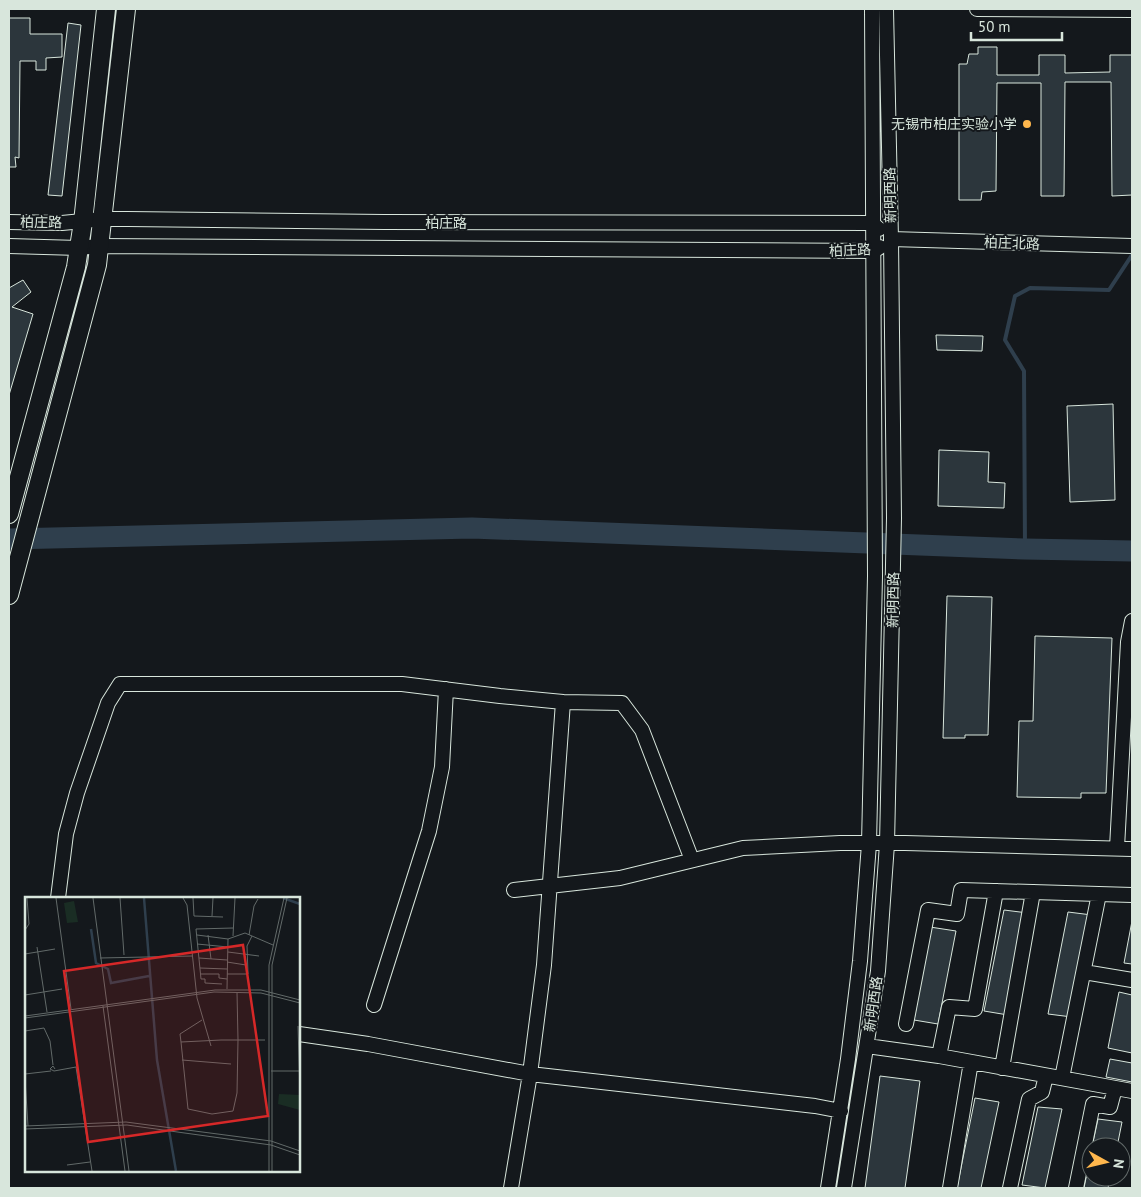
<svg xmlns="http://www.w3.org/2000/svg" width="1141" height="1197" font-family="'PT Sans','Noto Sans SC',sans-serif">
<style>
.lines{fill:none;stroke-linecap:round;stroke-linejoin:round}
.stream{stroke:#2f3f4d;stroke-width:4}
.river{stroke:#2f3f4d;stroke-width:21}
.building{fill:#2c363c;stroke:#d8e6dc}
.minor-casing{stroke:#d8e6dc;stroke-width:16}
.major-casing{stroke:#d8e6dc;stroke-width:20}
.minor{stroke:#14181c;stroke-width:14}
.major{stroke:#14181c;stroke-width:18}
.poi-dot{fill:#ffb74d;stroke:#14181c;stroke-width:2}
.labels{text-anchor:middle;dominant-baseline:central;stroke-width:4;stroke-linejoin:round;paint-order:stroke}
.poi-label{font-size:14px;fill:#d8e6dc;stroke:#14181c;text-anchor:end}
.street-label{font-size:14px;fill:#d8e6dc;stroke:#14181c}
.inset-river{fill:none;stroke:#2f3f4d;stroke-width:2.5}
.inset-road{fill:none;stroke:#626a69;stroke-width:1}
.view{fill:#d62828;fill-opacity:0.15;stroke:#d62828;stroke-width:2.5}
.inset-edge{fill:none;stroke:#d8e6dc;stroke-width:2.5}
</style>
<rect width="100%" height="100%" fill="#14181c"/>
<g class="lines">
<path class="stream" d="M1025,549l-1,-178 -19,-31 10,-44 15,-8 79,2 23,-35"/>
<path class="river" d="M9,539l463,-11 553,21 107,2"/>
</g>
<path class="building" d="M9,18h21v16h32v23l-16,1v12h-10v-9h-16l-1,97 -4,-1 1,10h-7z
M68,23l13,2 -19,171 -14,-1z
M978,47h19v28h42v-20h26v18l45,-1v-17h22v140l-20,1 -1,-114h-46l-1,114h-23v-113h-44l-1,108 -14,1 -1,8h-22v-136h8l2,-10h9z
M23,280l8,12 -19,15 21,7 -24,81v-107z
M936,335l47,1 -1,15 -45,-1z
M1113,404l2,96 -45,2 -3,-96z
M939,450l50,2 -1,30 17,1 -1,25 -66,-2z
M947,596l45,1 -4,138h-23v3h-22z
M1035,636l77,2 -6,155h-25v5l-64,-1 2,-76h14z
M1004,910l24,3 -20,102 -24,-4z
M1068,912l24,3 -20,102 -24,-3z
M1132,921v43l-8,-1z
M930,927l26,4 -18,93 -24,-4z
M1119,992l13,3v58l-24,-5z
M1110,1059l22,4v19l-26,-5z
M880,1076l40,5 -15,107h-40z
M975,1098l24,4 -18,86h-24z
M1038,1107l24,2 -17,79 -23,-3z
M1098,1119l24,3 -5,25h-25z
M1091,1153v24h19l-2,11h-24z"/>
<g class="lines">
<g class="minor-casing">
<path id="minor" d="M977,9l155,1
M9,222l53,1 41,-4h25l256,3 488,1 7,6
M891,239l241,7
M9,246l70,2 20,-2 775,5 6,-4
M563,702l59,1 20,27 50,130
M1117,848l11,-206 4,-21
M514,890l106,-12 123,-30 97,-5h65l227,6
M58,898l8,-64 11,-41 31,-90 12,-19h282l98,12 63,6 -19,263 -14,109 -19,114
M1084,972l48,8
M374,1005l55,-174 13,-64 4,-78
M906,1024l22,-114 29,4 4,-24 171,5
M299,1034l69,10 162,30 285,32 26,5
M867,1046l72,10 193,35
M939,1056l10,-49 26,2 21,-118
M1002,1068l31,-176
M1062,1078l37,-184
M828,1188l20,-129 12,-98 9,-117 6,-268 -3,-567
M844,1188l34,-217 9,-127 7,-326 -3,-279 -5,-230
M950,1188l21,-126
M1010,1188l19,-89 13,-7 4,-16
M1076,1188l17,-84 17,3 5,-19"/>
</g>
<g class="major-casing">
<path id="major" d="M9,514l67,-247 7,-45 23,-213
M9,595l88,-330 29,-256"/>
</g>
<use href="#minor" class="minor"/>
<use href="#major" class="major"/>
</g>
<circle class="poi-dot" cx="1027" cy="124" r="5"/>
<g class="labels">
<g class="poi-label">
<text x="1017" y="124">无锡市柏庄实验小学</text>
</g>
<g class="street-label">
<text transform="translate(890 195) rotate(-91)">新明西路</text>
<text transform="translate(41 222) rotate(1)">柏庄路</text>
<text x="446" y="223">柏庄路</text>
<text transform="translate(1012 243) rotate(2)">柏庄北路</text>
<text transform="translate(850 250) rotate(-3)">柏庄路</text>
<text transform="translate(893 600) rotate(-89)">新明西路</text>
<text transform="translate(873 1004) rotate(-82)">新明西路</text>
</g>
</g>
<g transform="translate(25 897)">
<rect width="275" height="275" fill="#14181c"/>
<path d="M49,4l4,21 -11,1 -3,-20zM254,197l21,1v15l-22,-6z" fill="#1a2d24"/>
<path class="inset-river" d="M119,1l13,162 19,111M258,1l17,6M66,32l5,34 12,6 3,14 38,-7"/>
<path class="inset-road" d="M31,1l15,111M68,1l36,273M95,1l4,57M158,1l4,7 10,93 14,48M168,1l1,18 29,1M187,19l1,-18M0,33l4,-6 -2,-26M172,38l31,4M183,38l3,24M224,38l5,-29 4,-7M208,39l2,-38M172,47l31,3M12,50l10,65M203,55l31,4M0,57l30,-5M75,61l92,-2M174,61l28,2M202,65l19,3M175,71l27,1M176,77h18v4l8,1M202,77h21l-1,-28 5,-10M197,87l-17,-1v-4h-4l-5,-50 37,-1M202,92l1,-50 17,-6 28,12M212,95l1,48 -1,53 -4,18 -21,3 -24,-5 -7,-67 40,-2h44M0,98l37,-6M78,109l22,165M0,119l190,-26h46l39,10M0,121l189,-26 47,1 39,10M273,129l2,67M0,134l19,-3 6,13 3,24M156,145l-1,-8 22,-14M157,163l49,4M30,172l-2,-3 -3,3 4,2 22,-4 16,104M246,174h29M0,177l26,-3M0,182l3,47M0,229l101,-4 145,19 29,10M0,232l102,-4 144,20 29,10M42,268l23,-3M244,274v-206l15,-67M247,274v-206l15,-67"/>
<path class="view" d="M218,48l25,171 -180,26 -24,-171z"/>
<rect width="275" height="275" class="inset-edge"/>
</g>
<rect width="1141" height="1197" fill="none" stroke="#d8e6dc" stroke-width="20"/>
<g transform="translate(1106 1162) rotate(98)"><circle r="24" fill="#14181c" stroke="#626a69"/>
<path d="M0-4L9 19L0 12L-9 19Z" fill="#ffb74d"/>
<text y="-8" font-size="14" font-weight="bold" text-anchor="middle" fill="#d8e6dc">N</text>
</g>
<path d="M971 32v8h91v-8" fill="none" stroke="#d8e6dc" stroke-width="2.5"/>
<text x="978" y="32" font-size="15" fill="#d8e6dc" stroke="#14181c" stroke-width="4" paint-order="stroke">50 m</text>
</svg>
